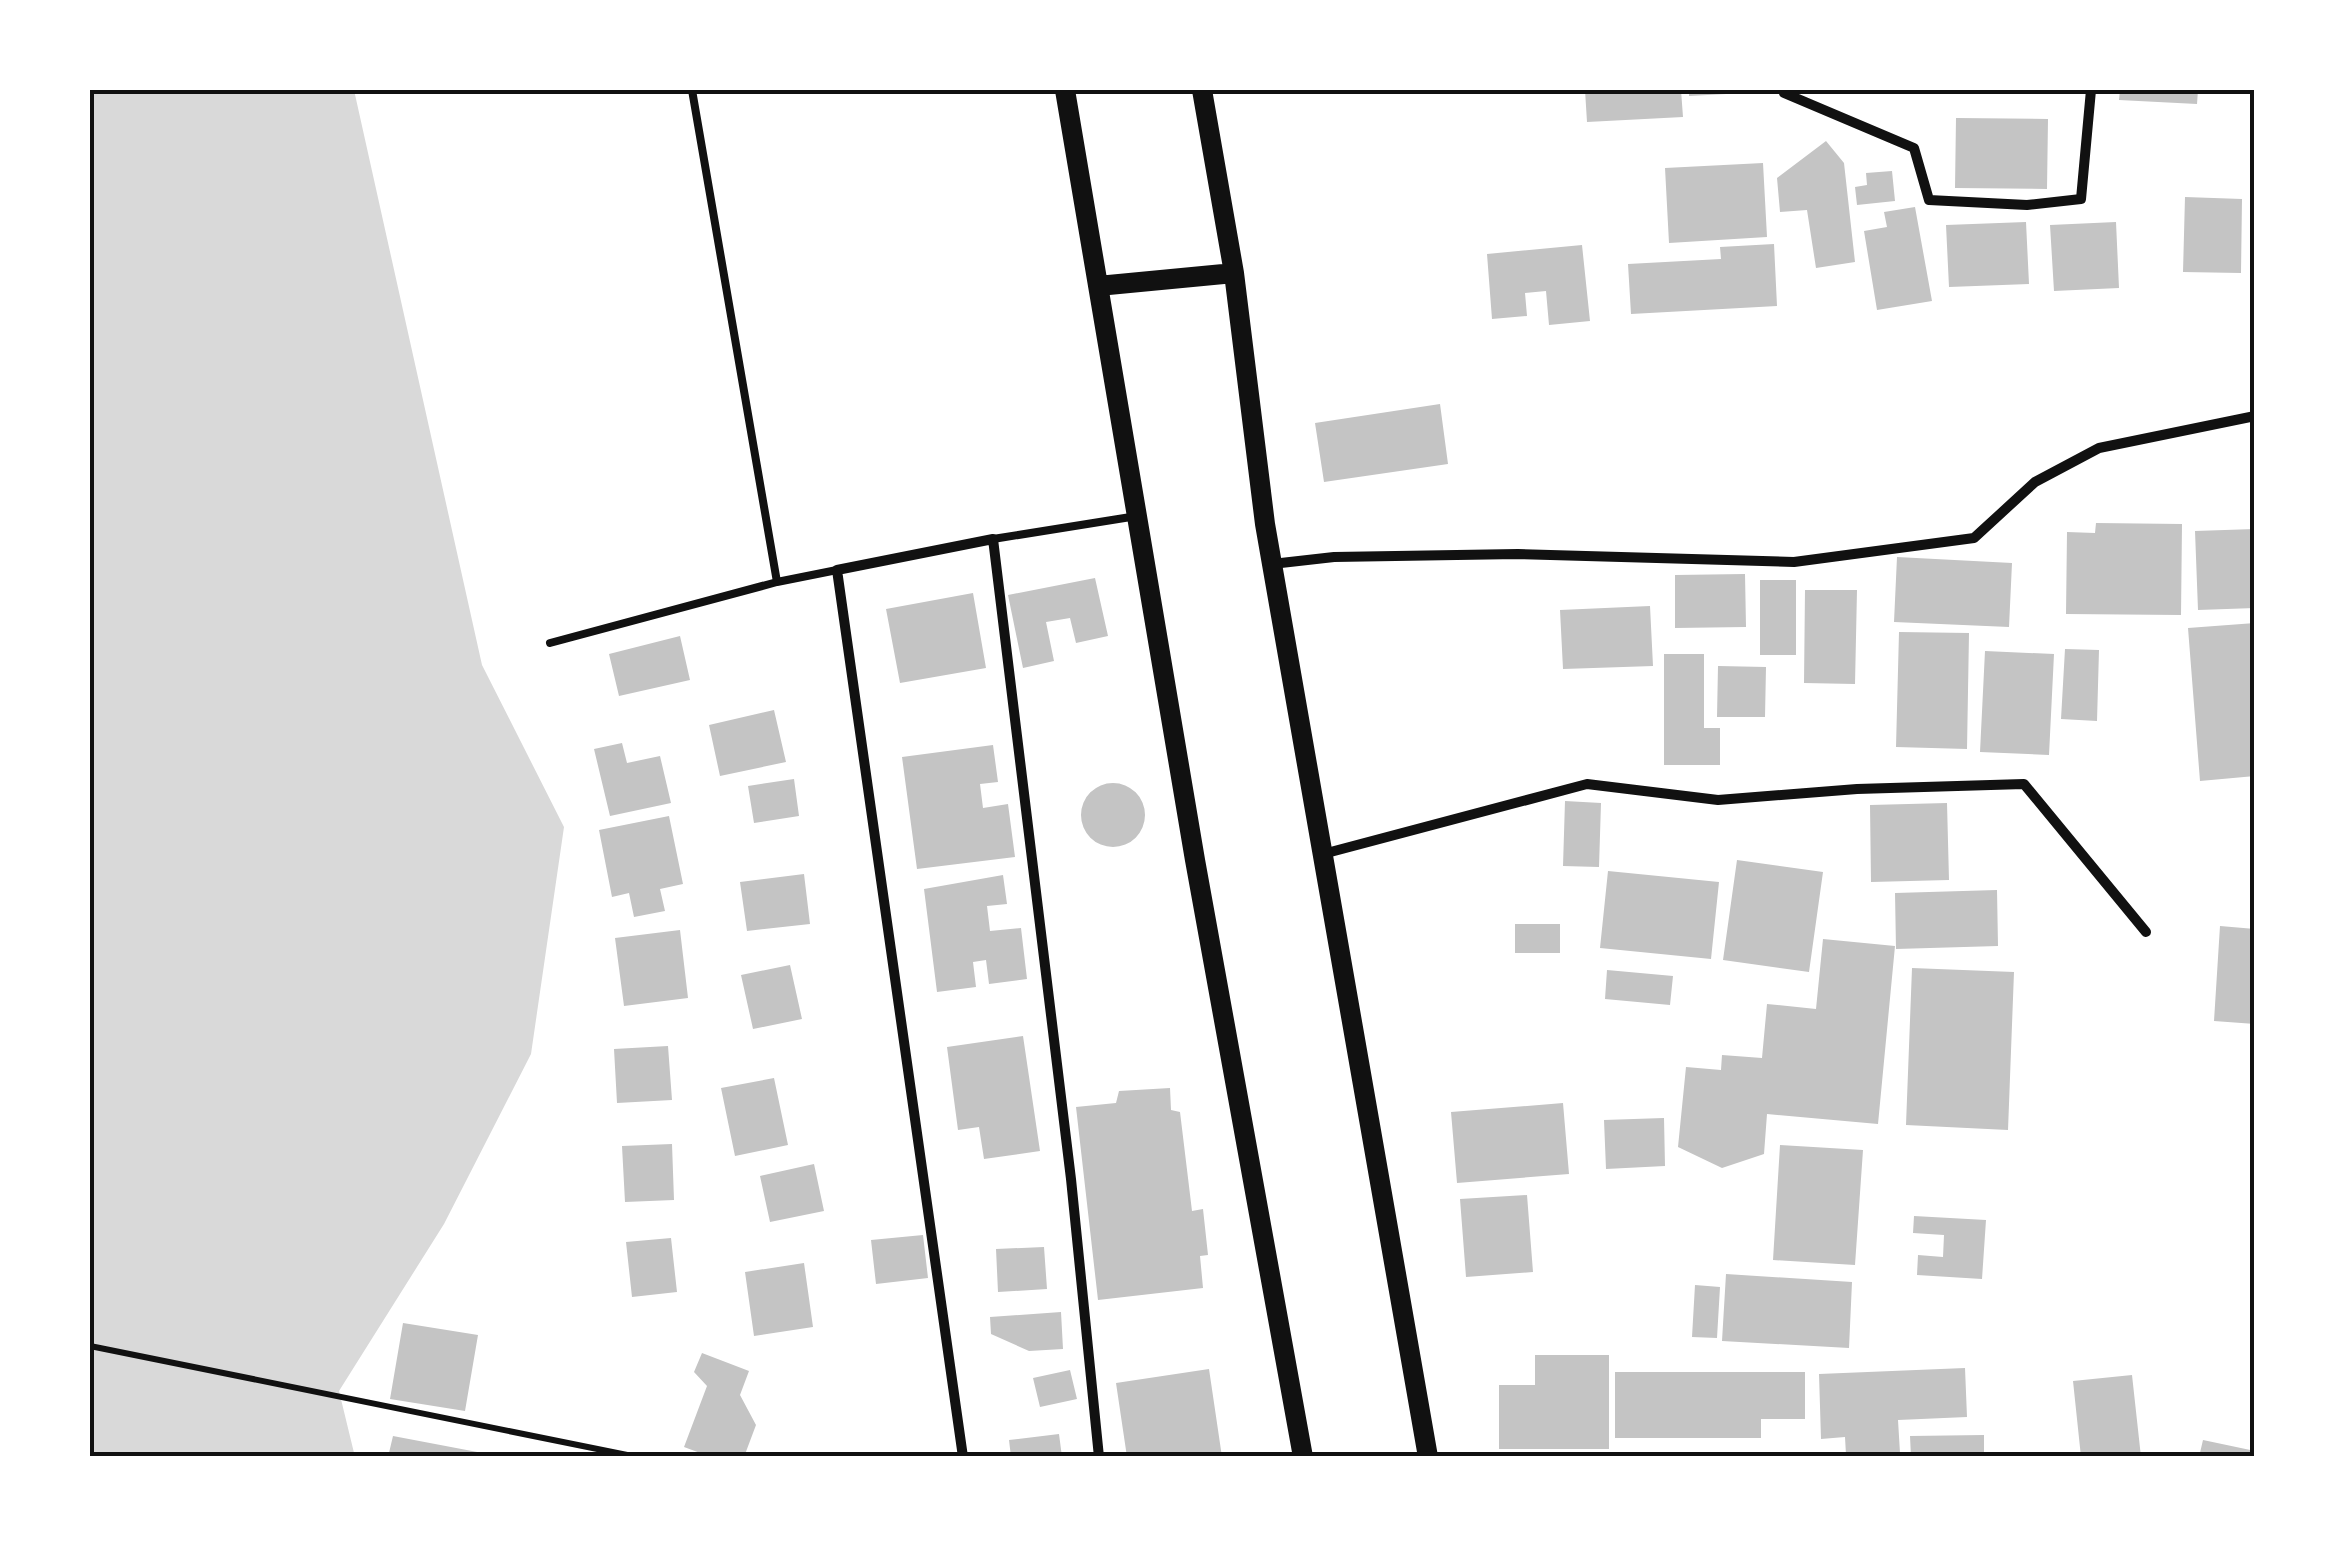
<svg xmlns="http://www.w3.org/2000/svg" width="2345" height="1547" font-family="Quicksand,sans-serif">
<style>
.water{fill:#d9d9d9}
.building{fill:#c4c4c4}
.lines{fill:none;stroke-linecap:round;stroke-linejoin:round}
.path{stroke:#111;stroke-width:6}
.service{stroke:#111;stroke-width:8}
.minor{stroke:#111;stroke-width:10}
.secondary{stroke:#111;stroke-width:20}
.neatline{fill:none;stroke:#111;stroke-width:4}
</style>
<rect width="100%" height="100%" fill="#fff"/>
<path class="water" d="M90,90h264l128,575 82,162 -33,227 -87,170 -105,167 16,66h-265z"/>
<path class="building" d="M1585,90h96l2,27 -96,5z
M1689,90h56v3l-56,3z
M2120,90h78l-1,14 -78,-4z
M1956,118l92,1 -1,70 -92,-1z
M1826,141l18,22 11,99 -39,6 -9,-58 -27,2 -3,-34z
M1763,163l4,74 -98,6 -4,-75z
M1892,171l3,30 -38,4 -2,-18 12,-2 -1,-12z
M2185,197l57,2 -1,74 -58,-1z
M1915,207l17,94 -55,9 -13,-79 23,-4 -3,-15z
M2026,222l3,62 -80,3 -3,-62z
M2116,222l3,66 -65,3 -4,-66z
M1774,244l3,62 -146,8 -3,-50 93,-5 -1,-12z
M1582,245l8,76 -41,4 -3,-34 -21,2 2,23 -35,3 -5,-65z
M1440,404l8,60 -124,18 -9,-59z
M2096,523l86,1 -1,91 -115,-1 1,-82 28,1z
M2255,529v79l-57,2 -3,-79z
M1897,557l115,6 -3,64 -115,-5z
M1745,574l1,53 -71,1v-53z
M1095,578l13,58 -32,7 -6,-25 -24,4 8,39 -31,7 -15,-73z
M1760,580h36v75h-36z
M1805,590h52l-2,94 -51,-1z
M973,593l13,75 -86,15 -14,-74z
M1650,606l3,60 -90,3 -3,-59z
M2255,623v153l-55,5 -12,-153z
M1899,632l70,1 -2,116 -71,-2z
M680,636l10,44 -71,16 -10,-42z
M2065,649l34,1 -2,71 -36,-2z
M1985,651l69,3 -5,101 -69,-3z
M1664,654h40v74h16v37h-56z
M1718,666l48,1 -1,50h-48z
M774,710l12,52 -66,14 -11,-51z
M622,743l5,20 33,-7 11,47 -61,13 -16,-67z
M993,745l5,37 -18,2 3,24 25,-4 7,53 -98,12 -15,-112z
M794,779l5,37 -45,7 -6,-37z
M1081 815a32 32 0 1 1 64 0a32 32 0 1 1-64 0Z
M1565,801l36,2 -2,64 -36,-1z
M1947,803l2,77 -78,2 -1,-77z
M669,816l14,68 -23,5 5,22 -31,6 -5,-24 -17,4 -13,-67z
M1737,860l86,12 -14,100 -86,-12z
M1608,871l111,11 -8,77 -111,-11z
M804,874l6,50 -63,7 -7,-49z
M1003,875l4,29 -20,2 3,25 31,-3 6,51 -38,5 -3,-24 -13,2 3,25 -39,5 -13,-103z
M1997,890l1,56 -102,3 -1,-56z
M1515,924h45v29h-45z
M2220,926l35,3v95l-41,-3z
M680,930l8,68 -64,8 -9,-68z
M1823,939l72,7 -17,178 -111,-10 -3,40 -42,14 -44,-21 8,-80 35,3 1,-15 40,3 5,-54 49,5z
M790,965l12,54 -49,10 -12,-54z
M1912,968l102,4 -6,158 -102,-5z
M1607,970l66,6 -3,29 -65,-6z
M1023,1036l17,115 -56,8 -5,-32 -21,3 -11,-83z
M668,1046l4,54 -55,3 -3,-54z
M774,1078l14,67 -53,11 -14,-68z
M1170,1088l1,22 9,2 12,99 11,-2 5,46 -8,1 3,32 -105,12 -22,-193 40,-4 3,-12z
M1563,1103l6,71 -112,9 -6,-71z
M1664,1118l1,48 -59,3 -2,-49z
M672,1144l2,56 -49,2 -3,-56z
M1780,1145l83,5 -8,115 -82,-5z
M814,1164l10,47 -54,11 -10,-46z
M1527,1195l6,77 -67,5 -6,-78z
M1914,1216l72,4 -4,59 -65,-4 1,-20 25,2 1,-22 -31,-2z
M923,1235l5,43 -52,6 -5,-44z
M671,1238l6,54 -45,5 -6,-55z
M1044,1247l3,42 -49,3 -2,-43z
M804,1263l9,64 -59,9 -9,-64z
M1726,1274l126,8 -3,66 -127,-7z
M1695,1285l25,2 -3,51 -25,-1z
M1061,1312l2,37 -34,2 -38,-17 -1,-17z
M403,1323l75,12 -13,76 -75,-12z
M702,1353l47,18 -9,24 16,30 -12,32h-33l-27,-10 23,-61 -13,-14z
M1535,1355h74v94h-110v-64h36z
M1965,1368l2,49 -69,3 2,33 -54,2 -1,-18 -24,2 -2,-65z
M1209,1369l13,88h-95l-11,-74z
M1070,1370l7,29 -37,8 -7,-29z
M1615,1372h190v47h-44v19h-146z
M2132,1375l9,82h-60l-8,-76z
M1059,1434l3,23h-51l-2,-17z
M1984,1435v22h-73l-1,-21z
M393,1436l100,19v2h-105z
M2203,1440l52,11v6h-56z"/>
<g class="lines">
<path class="path" d="M90,1346l547,111"/>
<path class="service" d="M692,90l85,492 60,-12
M993,539l144,-23
M550,643l227,-61"/>
<path class="minor" d="M1784,90v3l130,55 15,52 98,5 54,-6 10,-109
M1272,564l62,-7 184,-3 276,8 180,-24 61,-56 64,-34 156,-32
M1323,854l264,-70 131,16 139,-11 167,-5 122,148
M963,1457l-126,-887 156,-31 78,640 28,278"/>
<path class="secondary" d="M1065,90l130,770 108,597
M1202,90l32,183 31,251 163,933
M1098,286l136,-13"/>
</g>
<rect width="2345" height="1547" fill="none" stroke="#ffffff" stroke-width="185"/>
<rect x="92" y="92" width="2160" height="1362" class="neatline"/>
</svg>
